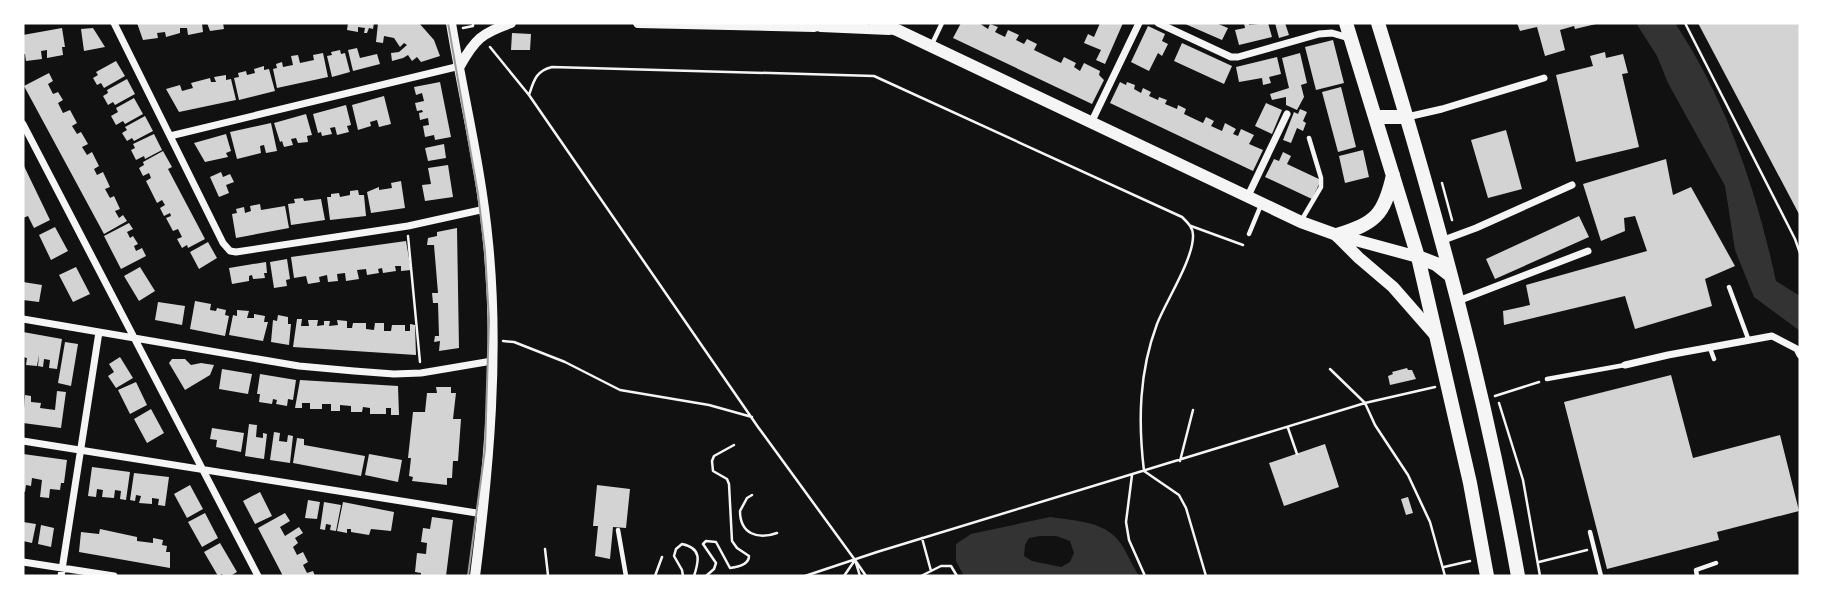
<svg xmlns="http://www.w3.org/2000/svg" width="1823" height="599" font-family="'Fira Sans Condensed',sans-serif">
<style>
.water{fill:#333;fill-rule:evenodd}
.building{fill:#d3d3d3}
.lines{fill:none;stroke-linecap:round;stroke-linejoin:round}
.path{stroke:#f5f5f5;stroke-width:2.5}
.service{stroke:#f5f5f5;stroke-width:4.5}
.minor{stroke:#f5f5f5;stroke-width:7}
.tertiary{stroke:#f5f5f5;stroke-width:10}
.primary{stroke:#f5f5f5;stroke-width:12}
.trunk{stroke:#f5f5f5;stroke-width:14}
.tram{stroke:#9a9a9a;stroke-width:2}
</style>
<rect width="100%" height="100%" fill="#111"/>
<path class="water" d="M1636,23h39c52,78 81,167 101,258l24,15v35l-46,-34 -19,-47 -10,-64 -57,-103 -11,-27z
M1050,517c26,4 59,4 73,30 6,10 10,20 16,29h-175l-8,-15v-17l15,-10zM1040,536h16l14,5 4,12 -4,9 -9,5 -29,-6 -8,-5 1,-11 4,-7z"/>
<path class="building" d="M137,23h65l1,9 -15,3 -1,-7h-7v5l-14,4 -1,-5 -8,1 1,5 -15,2z
M207,23h16l1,6 -14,2z
M348,23h26l-1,6 -4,-1 -2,5h-3l1,-5 -7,-1v5l-11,-2z
M378,23h41l15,17 6,16 -19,6 -4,-5 -5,4 -4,-6 -5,3 -11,3 -1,-8 8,-1 8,-7 -3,-2 -4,4 -6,-9 -10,-2 -1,7 -7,-1z
M961,23h18l9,6 2,-5 8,3 -3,5 10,5 3,-7 11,5 -3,5 8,4 3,-5 10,5 -3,6 27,13 3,-6 12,6 -2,4 6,4 4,-8 16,8 -1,4 5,5 -12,24 -139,-66z
M1100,23h23l-18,41 -9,-4 5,-10 -17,-7 4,-9 6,3z
M1183,23h33l12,5 -6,12z
M1244,23h5v2l19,-2 4,14 -33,8 -4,-15 10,-2z
M1275,23h10l4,12 -10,3z
M1517,23h79v1l-21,5 -1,-3 -14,4 5,20 -20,6 -8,-29 -17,4z
M1698,23h102v193z
M1148,26l17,8 -3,7 6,3 -6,12 -4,-3 -9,18 -18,-9z
M62,28l3,19h-3l1,8 -16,3v-8l-6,1 1,8 -16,2 -1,-7h-2v-19z
M93,28l12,19 -21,4 -3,-22z
M512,33l19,1 -1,16h-19z
M1333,40l11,43 -28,7 -11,-43z
M1182,43l50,23 -8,18 -50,-23z
M357,48l3,10 17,-4 3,10 -27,7 -5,-21z
M340,50l1,4 4,-1 5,19 -18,5 -5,-21 5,-1 -1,-3z
M1605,52l1,6 17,-4 5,19 -6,1 17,73 -63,15 -20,-87 37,-9 -3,-10z
M323,53l5,24 -51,11 -4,-19 4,-1 -1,-4 6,-2 1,5 10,-2 -2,-9 7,-1 2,8 14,-3 -1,-5z
M1300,53l7,30 -6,2 3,12 -7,13 -11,-5v-8l-14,3 -2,-6 19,-6 -7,-30z
M1277,57l4,17 -12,3 2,6 -8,2 -1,-7 -23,4 -3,-15z
M116,61l9,15 -21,12 -3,-5 -4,2 -4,-7 5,-3 -2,-3z
M264,66v4l5,-1 6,22 -36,9 -5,-22 5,-1 -1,-4 8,-2 1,4 8,-2 -1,-4z
M49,73l4,8 -5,3 5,10 5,-2 5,8 -5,3 5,10 7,-3 7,13 -5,3 5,8 4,-2 7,12 -6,3 5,8 5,-3 7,14 -5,3 3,6 6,-3 7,15 -5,2 5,9 4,-2 6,13 -5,2 4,7 4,-3 4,6 -23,13 -80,-148z
M226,75v5l5,-1 5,21 -57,12 -13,-23 14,-4 2,6 11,-3 -2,-5 19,-5 1,4h5l-2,-5z
M127,79l8,15 -20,11 -2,-3 -5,3 -5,-9 5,-3 -1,-3z
M440,82l11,55 -16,3 -1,-5 -9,2 -2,-11 6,-1 -1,-7 -8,2 -1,-7 4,-1 -1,-2 -5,1 -2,-8 9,-2 -2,-8 -6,2 -2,-8z
M1120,82l6,3 1,-3 8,3 -1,4 7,4 2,-5 8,4 -2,4 9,4 1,-3 8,3 -2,4 12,5 1,-4 8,4 -2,5 19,9 3,-6 8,4 -3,5 11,5 3,-8 11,6 -3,5 5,2 3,-7 13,6 -5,9 14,6 -10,21 -143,-68z
M1341,87l15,60 -18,5 -16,-60z
M384,96l7,28 -12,3 -2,-7 -7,2 1,4 -13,4 -6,-25z
M134,98l9,16 -18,10 -2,-3 -7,4 -5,-9 7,-4 -2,-4z
M1266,103l16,7 -10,24 -17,-8z
M346,105l5,20 -4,1 2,6 -12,3 -2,-8 -5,1 2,6 -10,2 -1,-4 -3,1 -5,-19z
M1300,109l7,3 -4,9 3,2 -3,8 -6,-3 -6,15 -8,-3 11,-28 4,2z
M306,114l6,21 -5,1 1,6 -10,1 -2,-5 -5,1 2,6 -9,2 -2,-6 -2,1 -6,-19z
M145,116l8,15 -19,10 -2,-3 -5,3 -5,-8 5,-3 -2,-3z
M271,123l6,28 -11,2 -2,-8 -4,1 1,7 -24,6 -7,-27z
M1506,130l16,59 -34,9 -17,-58z
M154,134l8,16 -17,9 -1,-3 -8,4 -5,-10 4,-2 -2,-4z
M226,134l5,17 -5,2 2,4 -23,5 -11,-19z
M444,144l2,14 -18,3 -3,-13z
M1363,150l6,27 -24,6 -6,-27z
M163,151l9,16 -4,2 37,70 -17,9 -1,-3 -5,3 -5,-9 5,-2 -4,-8 -5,2 -7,-13 5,-2 -1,-3 -6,3 -4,-8 5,-3 -3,-5 -5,3 -11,-22 5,-3 -2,-5 -6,3 -4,-8 5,-3 -1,-3z
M1283,152l8,4 -4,8 34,16 -9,19 -47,-22 9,-18 5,2z
M1666,159l7,36 18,-8 44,79 -30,13 7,27 -77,23 -10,-33 -121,29 -1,-14 27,-6 -4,-20 121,-34 -12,-35 -11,2 1,13 -24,10 -18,-57z
M23,164l27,56 -16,8 -6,-12 -5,2z
M448,165l5,32 -28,4 -3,-16 9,-1 -3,-16z
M221,172l2,5 7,-3 4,8 -8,3 3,8 -10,4 -9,-20z
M401,181l4,27 -34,5 -4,-21 12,-5v3l13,-2 -1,-5z
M358,190l1,5h5l2,21 -36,4 -3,-23h4v-3l8,-1 1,4 10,-2v-4z
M303,198l1,3 17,-2 4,21 -34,5 -3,-21 7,-1 -1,-4z
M260,204l1,6 24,-4 4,22 -53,10 -4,-24 5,-1 -1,-4 8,-2 1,6 6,-2 -1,-5z
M1579,216l10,21 -94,42 -9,-20z
M129,223l4,6 -6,3 3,6 3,-2 5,8 -4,2 2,5 6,-3 4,8 -25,13 -17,-33z
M55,227l13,24 -17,9 -12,-25z
M457,228l2,120 -20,3 1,-10 -6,1 1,-6h4l-1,-33h-5l-1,-10h6l-4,-48h-7l1,-7 9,-2v-4z
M406,241l5,29 -10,1v-5h-6l1,5 -13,2 -1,-5 -4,1 1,4 -12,2 -1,-6 -9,1 2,9 -13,2 -1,-8 -8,1 1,7 -10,1 -1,-7 -8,2 1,5 -12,2 -2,-8 -12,2 -3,-21z
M208,242l9,16 -18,11 -9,-17z
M287,259l3,20 -4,1 1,6 -13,2 -4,-26z
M266,262l1,11h-3l1,5 -12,1 -1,-4 -3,1v5l-17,3 -3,-16z
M76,267l14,27 -17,8 -14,-27z
M140,267l15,24 -16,10 -15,-25z
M23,282l19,3 -3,17 -16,-2z
M195,301l16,3 -1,6 6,1 1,-3 9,2 -1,5 4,1 -4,20 -35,-7z
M158,302l27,4 -3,19 -27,-5z
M237,310l12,1 -2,7h7v-4l11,2 -1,6h4l-5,19 -34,-6 4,-20 4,1z
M278,315l10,2v7h3l-2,21 -18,-3 2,-22 4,1z
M297,319h5l-1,7h8l-1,-6h10l-1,6 7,-1v-4h6l-1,5 9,-1 -1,-5 10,1v7h5l1,-5h13v6l8,1 1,-7h9v8h7l1,-6h13v6h5v-7l5,1 1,30 -123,-8z
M23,332l39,7 -5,30 -8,-1 1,-8 -6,-1 -1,8 -5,-1 1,-11 -2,11 -11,-1 1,-7 -4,-1z
M65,342l13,2 -7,42 -13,-3z
M120,357l13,21 -17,10 -8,-12 6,-4 -5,-8z
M172,359h13l6,6 10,-2 13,2 -4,10 -25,15 -16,-27z
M1407,368l1,2h4l4,9 -26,6 -2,-9 5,-2 -1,-2z
M222,369l30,5 -4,20 -29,-5z
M260,374l36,6 -3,20 -5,-1 -1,7 -11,-2 1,-4 -4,-1 -1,5 -13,-2 1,-8h-3z
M1671,375l22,83 87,-23 19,76 -82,21 2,8 -112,29 -43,-167z
M300,380l98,6 1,29h-8v-7h-5v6h-16v-6l-7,-1 -1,5h-11v-6l-11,-1v6h-9v-7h-9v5h-12v-6h-8v5h-7z
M136,382l11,23 -17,9 -12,-24z
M436,387h15v6h5l-3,26h8l-3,42h-5l-1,17h-5v7l-35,-4 1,-4 -4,-1 2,-18h-3l5,-46h12l2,-19h10z
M57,391l9,1 -5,36 -38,-5 2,-28 6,1v6l10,1 -1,5 15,2z
M151,409l13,24 -17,10 -13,-24z
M249,424l8,1 -1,12 7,1v-5l4,1 -3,25 -19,-3z
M212,428l32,5 -3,19 -25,-5 1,-7 -7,-1z
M274,432l6,1 -1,8 8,1 1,-7 5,1 -3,27 -20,-3z
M297,438l7,1v6l61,11 -4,20 -68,-13z
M1325,444l14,43 -55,19 -15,-43z
M23,454l44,6 -3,23h-3l-1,7 -10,-1 -1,9 -9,-1 2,-17 -10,-2 -1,8 -5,-1 -1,7 -2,-1z
M369,454l33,6 -4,22 -33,-7z
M92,467l38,5 -4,28 -6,-1 1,-8 -6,-1 -1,8 -12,-1 1,-7 -6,-1 -1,8 -8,-1z
M134,473l35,4 -4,29 -7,-1 1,-6 -7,-1v6l-13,-1 2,-7 -5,-1 -1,6 -5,-1z
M190,485l13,24 -16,9 -13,-24z
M597,485l33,4 -4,39 -13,-1 -3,32 -15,-3 3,-30h-5z
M260,492l12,24 -17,8 -12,-23z
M1408,497l5,16 -7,2 -5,-16z
M308,500l12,2 -3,17 -12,-1z
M324,502l17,3 -5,26 -6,-1 1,-5 -5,-1 -1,6 -5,-1z
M343,502l51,10 -3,19 -20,-2 -2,6 -18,-3v-3h-4v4l-10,-2z
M205,513l13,25 -16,9 -14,-25z
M285,513l5,8 -10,6 5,9 14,-9 4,6 -8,5 3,5 -5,4 4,8 6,-3 5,10 -5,3 4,8 6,-2 2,5h-32l-25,-48z
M432,517l21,3 -7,56h-25v-3l-6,-1 2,-19 9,1 1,-11 -6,-1 2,-14 7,1z
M23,522l13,2 -4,19 -9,-2z
M41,525l13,3 -3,19 -13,-3z
M100,529l37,8v4l16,2v-5l10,2 -1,5 5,1 -1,6h4v16l-91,-16 2,-20 18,2z
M220,543l17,29 -7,4h-6l-2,-2 -4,2 -14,-24z"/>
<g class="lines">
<path class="path" d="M1685,23l110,216 5,14
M463,28l10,-2v-3
M490,47l39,48 229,332 97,133 -11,16
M529,95c5,-15 7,-24 23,-28l322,9 308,141c5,5 11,10 11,18 1,23 -27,66 -36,89 -18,48 -19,97 -13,147l35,24 7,13 20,68
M1442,183l10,37
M1191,226l52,19
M408,236l12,126
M503,341l11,1 51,20 55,28 89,15 43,12
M1330,369l35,34 10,22 33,50 22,47 15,54
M1495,396l44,-14
M1499,403l24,77 17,96
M1288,428l9,26
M1180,461l13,-51
M1132,475l-6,47 3,18 16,36
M752,495l-5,3 -7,13c0,23 18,29 37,22
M922,538l9,33
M545,549l3,26
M1539,562l48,-12
M1444,567l26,-6
M655,576l7,-19
M683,576l-1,-6 -8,-14 2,-7 6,-5c20,4 17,17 12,32
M706,576l8,-7 2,-6 -13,-19 3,-3 10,1 14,26c8,-1 19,-4 19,-12l-12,-8 -5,-7 -3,-57 -2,-5 -14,-8 -1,-10 2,-5 20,-11
M805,576l72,-24 488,-149 70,-16
M860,576l-5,-16 11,16
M921,576l20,-10h10l6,10"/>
<path class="service" d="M932,44l10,-21
M1301,221l20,-34v-9l-12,-40
M1249,234l12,-29
M1729,287l20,54
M1710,348l4,11
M1547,379l78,-14
M618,530l8,46
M1590,532l11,44
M1697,576l-1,-6 20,-7"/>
<path class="minor" d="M114,23l109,220 7,8 6,1 172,-26 77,-17
M1158,23l73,34h7l81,-23 13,-1 17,5
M1407,117l35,-8 102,-31
M1091,123l48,-100
M23,124l235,452
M170,136l290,-70
M1247,198l40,-84
M1441,241l35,-13 96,-43
M1458,301l130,-50
M23,319l276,47 55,5 40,3 27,-1 71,-12
M1625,365l43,-10 104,-19 25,13 3,6
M23,441l460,73
M23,562l91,14
M61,576l38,-244"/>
<path class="tertiary" d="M451,23c12,73 30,145 37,220 11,110 1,223 -13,333
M638,23l176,4 15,-4
M821,27l68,3
M460,66c15,-27 22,-33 51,-43"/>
<path class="primary" d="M876,23l21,7 404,192 36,13 81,22
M1337,236l22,22 34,29 42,48"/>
<path class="trunk" d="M1346,23l72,234 52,226 17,93
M1378,23c56,181 107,366 140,553
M1375,117h31
M1337,235c38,-12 47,-19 56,-60
M1418,257l18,7 14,11"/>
<path class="tram" d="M448,23l30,171 7,57 4,69 -4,129 -17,127"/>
</g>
<rect width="1823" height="599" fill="none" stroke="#ffffff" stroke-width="49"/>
</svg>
